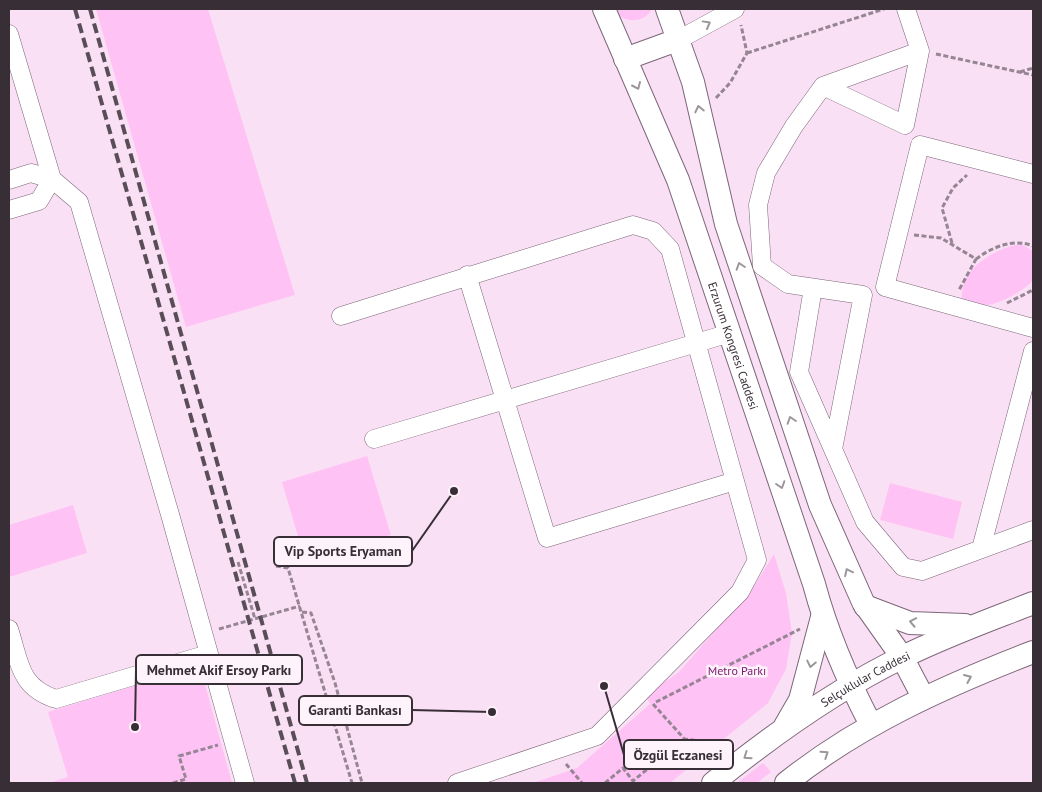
<svg xmlns="http://www.w3.org/2000/svg" width="1042" height="792" font-family="'PT Sans',sans-serif">
<style>
.green{fill:#ffc2f5}
.lines{fill:none;stroke-linecap:round;stroke-linejoin:round}
.minor-casing{stroke:#7c6678;stroke-width:19}
.major-casing{stroke:#7c6678;stroke-width:24}
.path{stroke:#968593;stroke-width:3;stroke-dasharray:5 2.5;stroke-linecap:butt}
.minor{stroke:#fff;stroke-width:18}
.major{stroke:#fff;stroke-width:22}
.rail{stroke:#594d57;stroke-width:4;stroke-dasharray:10 5;stroke-linecap:butt}
.oneway{stroke:#9b969a}
.labels{text-anchor:middle;dominant-baseline:central;stroke-width:5;stroke-linejoin:round;paint-order:stroke}
.street-label{font-size:12px;fill:#372e36;stroke:#fef3fb}
.park-label{font-size:12px;fill:#771a6e;stroke:#fef3fb}
.leader{fill:none;stroke:#372e36;stroke-width:2}
.callout-dot{fill:#372e36;stroke:#fef3fb;stroke-width:2}
.callout{fill:#fef3fb;stroke:#372e36;stroke-width:2}
.callout-label{font-size:14px;text-anchor:middle;font-weight:bold;fill:#372e36}
</style>
<rect width="100%" height="100%" fill="#fae0f5"/>
<path class="green" d="M96,9h112l87,286 -109,32z
M612,9h40c-9,16 -30,14 -40,0z
M1021,244l12,7v29c-10,13 -43,29 -60,26 -4,-1 -8,-4 -11,-5 -4,-32 33,-53 59,-57z
M367,456l24,79 -86,25 -23,-78z
M890,483l72,19 -9,37 -73,-19z
M73,505l14,48 -78,24v-52z
M774,554l12,39 6,40 -6,36 -18,34 -98,80h-137l44,-15 73,-64 -4,-9 33,-23 75,-86z
M200,666l32,117h-183l19,-6 -20,-65z
M763,763l8,9 -14,11h-20z"/>
<g class="lines">
<g class="minor-casing">
<path id="minor" d="M9,34l43,145 27,23 92,316 74,265
M680,39l55,-30
M823,86l82,39 15,-74 -14,-42
M1033,174l-113,-29 -35,142 148,41
M9,180l22,-7 21,6
M9,210l30,-9 13,-22
M467,275l80,263 188,-57
M813,288l-14,84 66,150 38,45 19,4 111,-41
M341,316l292,-91 20,6 17,18 87,311 -17,32 -143,144 -140,47
M374,439l356,-106
M833,449l30,-154 -75,-11 -26,-18 -4,-61 8,-32 28,-47 29,-40 97,-35
M981,549l52,-198
M9,629c11,34 10,58 47,70l152,-45"/>
</g>
<g class="major-casing">
<g id="major">
<path id="s1" d="M604,9l74,171 136,404c13,49 33,95 57,141"/>
<path d="M667,9l26,73 33,142 94,281 43,97 39,55 21,40"/>
<path d="M625,59l55,-20"/>
<path d="M865,606l45,17 55,2"/>
<path d="M785,726l15,-26 22,-83"/>
<path id="s2" d="M713,783c58,-47 122,-93 190,-126 42,-21 87,-37 130,-54"/>
<path d="M786,783c74,-59 159,-97 247,-131"/>
</g>
</g>
<path class="path" d="M747,53l137,-44
M936,54l97,21
M1020,72l13,-4
M716,98l14,-15 17,-30 -6,-28
M914,235l27,3 35,21 -17,31
M952,243l-10,-35 11,-20 14,-13
M976,259c16,-12 38,-21 57,-13
M1007,303l26,-13
M238,562l17,57
M276,566l12,2 64,215
M302,612l9,1 24,70 27,100
M219,629l81,-23
M656,702l144,-73
M653,704l53,59
M566,764l16,19
M173,783l13,-4 -7,-23 39,-11
M605,783l18,-15 10,13 51,-42 47,6"/>
<use href="#minor" class="minor"/>
<use href="#major" class="major"/>
<path class="rail" d="M75,9l220,774
M90,9l217,774"/>
</g>
<defs><path id="oneway-chevron" d="M-2-3.5L2.5 0L-2 3.5" fill="none" stroke-width="1.6" stroke-linecap="round" stroke-linejoin="round" transform="scale(1.25)"/></defs>
<g class="oneway">
<use href="#oneway-chevron" transform="translate(707 24) rotate(-29)"/>
<use href="#oneway-chevron" transform="translate(637 86) rotate(66)"/>
<use href="#oneway-chevron" transform="translate(699 109) rotate(-103)"/>
<use href="#oneway-chevron" transform="translate(740 266) rotate(-108)"/>
<use href="#oneway-chevron" transform="translate(791 420) rotate(-108)"/>
<use href="#oneway-chevron" transform="translate(781 485) rotate(72)"/>
<use href="#oneway-chevron" transform="translate(848 572) rotate(-116)"/>
<use href="#oneway-chevron" transform="translate(913 622) rotate(-169)"/>
<use href="#oneway-chevron" transform="translate(811 664) rotate(102)"/>
<use href="#oneway-chevron" transform="translate(968 678) rotate(-23)"/>
<use href="#oneway-chevron" transform="translate(825 754) rotate(-34)"/>
<use href="#oneway-chevron" transform="translate(747 756) rotate(145)"/>
</g>
<g class="labels">
<g class="street-label">
<text stroke="none"><textPath href="#s1" startOffset="361">Erzurum Kongresi Caddesi</textPath></text>
<text stroke="none"><textPath href="#s2" startOffset="185">Selçuklular Caddesi</textPath></text>
</g>
<g class="park-label">
<text x="737" y="670">Metro Parkı</text>
</g>
</g>
<path class="leader" d="M454 491L412 551M135 727L136 670M492 712L412 710M604 686L624 755"/>
<g class="callout-dot">
<circle cx="454" cy="491" r="5"/>
<circle cx="135" cy="727" r="5"/>
<circle cx="492" cy="712" r="5"/>
<circle cx="604" cy="686" r="5"/>
</g>
<g class="callout">
<rect x="274" y="537" width="138" height="29" rx="5"/>
<rect x="136" y="655" width="166" height="29" rx="5"/>
<rect x="299" y="696" width="113" height="29" rx="5"/>
<rect x="624" y="740" width="109" height="29" rx="5"/>
</g>
<g class="callout-label">
<text x="343" y="556">Vip Sports Eryaman</text>
<text x="219" y="675">Mehmet Akif Ersoy Parkı</text>
<text x="355" y="715">Garanti Bankası</text>
<text x="678" y="760">Özgül Eczanesi</text>
</g>
<rect width="1042" height="792" fill="none" stroke="#372e36" stroke-width="20"/>
</svg>
